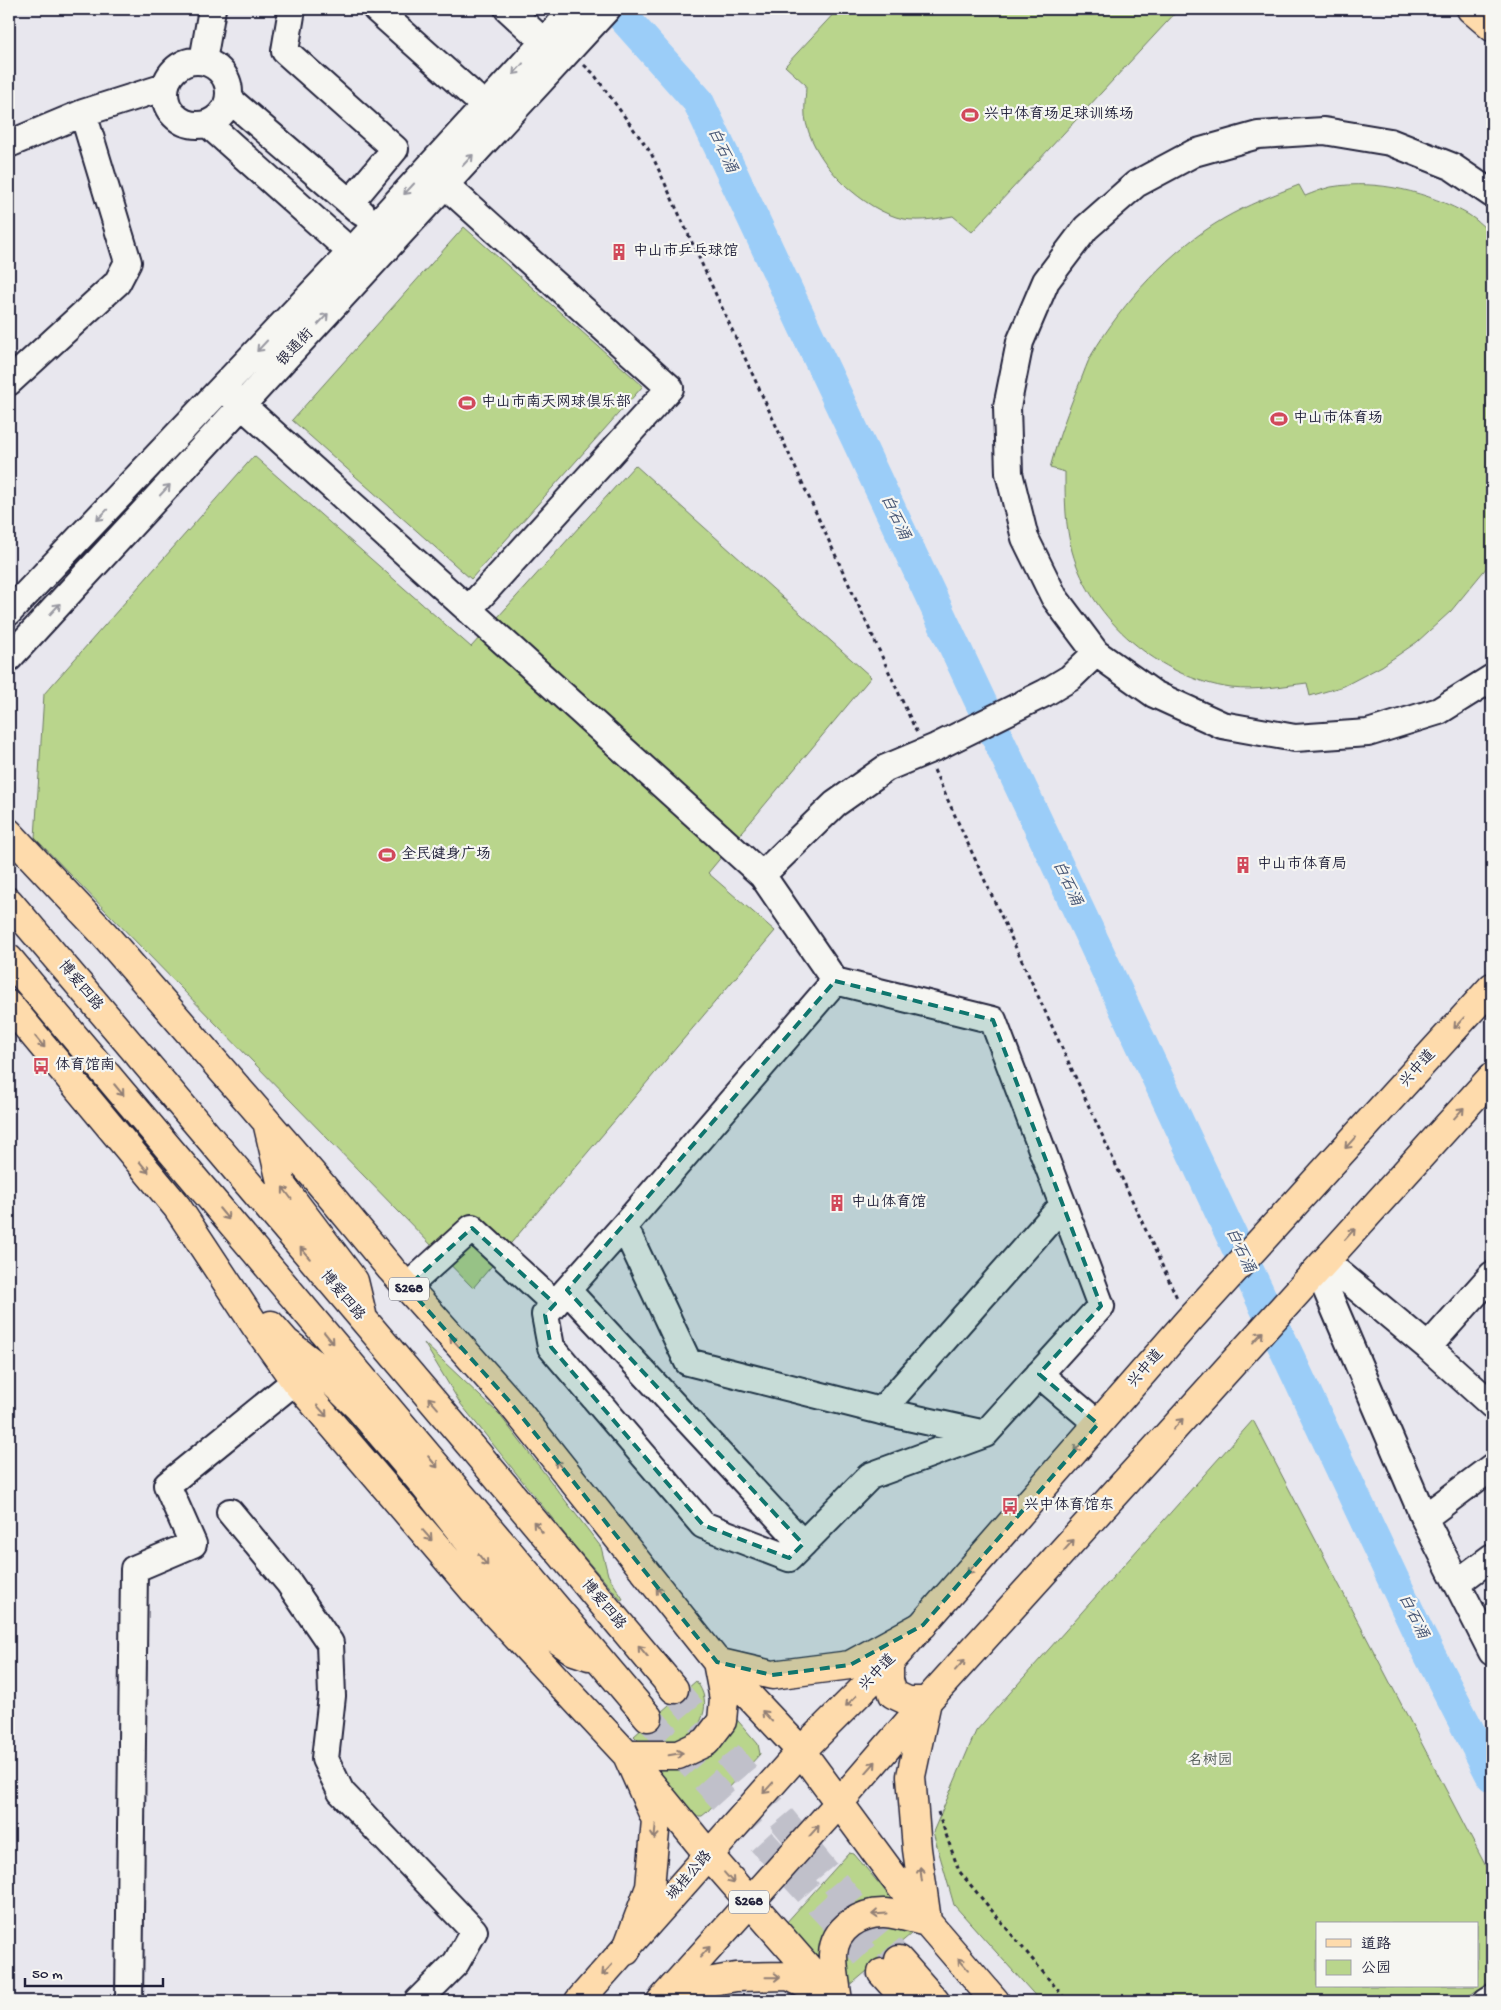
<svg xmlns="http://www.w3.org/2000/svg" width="1501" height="2010" font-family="'Gochi Hand','LXGW WenKai TC',sans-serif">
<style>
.green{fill:#b9d58c;stroke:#6e7c64;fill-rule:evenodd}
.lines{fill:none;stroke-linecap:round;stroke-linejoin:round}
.river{stroke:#9bcdf8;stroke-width:32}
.highway-tunnel{stroke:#c0c0ca;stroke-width:28;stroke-dasharray:28 14;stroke-linecap:butt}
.minor-casing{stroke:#22223b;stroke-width:30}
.major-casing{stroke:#22223b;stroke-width:31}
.highway-casing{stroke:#22223b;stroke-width:31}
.path{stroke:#22223b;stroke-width:3;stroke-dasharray:4 4;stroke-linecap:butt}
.minor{stroke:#f6f6f2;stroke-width:26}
.major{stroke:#fedbac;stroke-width:28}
.highway{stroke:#fedbac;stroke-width:28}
.oneway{stroke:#9797a0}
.oneway2{stroke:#907e74}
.marked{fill:#0f766e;fill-opacity:0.2;stroke:#0f766e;stroke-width:4;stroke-dasharray:10 6;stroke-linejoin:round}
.labels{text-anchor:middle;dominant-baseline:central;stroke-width:4.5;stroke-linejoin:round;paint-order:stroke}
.shield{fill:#f6f6f2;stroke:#626272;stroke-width:1}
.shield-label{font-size:14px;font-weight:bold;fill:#22223b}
.poi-label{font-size:15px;fill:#22223b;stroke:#f6f6f2;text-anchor:start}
.street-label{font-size:15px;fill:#22223b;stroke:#f6f6f2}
.park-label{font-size:15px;fill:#4f5853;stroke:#f6f6f2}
.water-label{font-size:16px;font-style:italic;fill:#465574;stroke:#f6f6f2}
</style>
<rect width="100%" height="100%" fill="#e8e7ee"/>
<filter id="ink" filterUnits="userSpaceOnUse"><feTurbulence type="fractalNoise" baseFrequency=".02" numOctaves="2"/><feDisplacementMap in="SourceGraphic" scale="10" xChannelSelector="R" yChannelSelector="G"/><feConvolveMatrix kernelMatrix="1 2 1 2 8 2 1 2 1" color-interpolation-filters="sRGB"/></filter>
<g filter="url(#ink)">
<path class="green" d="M838,9h341l-207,223 -19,-16c-18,3 -39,7 -57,1 -40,-13 -86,-59 -91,-101 -1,-10 1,-21 1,-31l-21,-19z
M1299,185l6,11c8,-3 17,-7 26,-9 46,-8 97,5 138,28 8,5 16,13 23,20v326l-41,50 -34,31 -35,24 -38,20 -34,10 -3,-13c-25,3 -51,8 -76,5 -71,-10 -140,-68 -159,-137 -7,-26 -7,-52 -7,-79l-15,-4c8,-30 18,-58 30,-86 4,-9 7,-20 12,-28 32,-53 77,-103 131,-135 24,-14 50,-24 76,-34z
M464,227l179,159 -172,193 -179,-159z
M254,456l217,191 164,-182 236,212 -163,196 67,58 -302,357 -438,-450 9,-144z
M272,1339l63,52 160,193 -67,-63z
M424,1343l75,71 102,133 7,28 15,24 -2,1 -49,-57 -112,-140z
M1253,1420l239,458v102l-31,21h-421l-86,-96 -21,-73 43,-101zM1317,1924h160v62h-160z
M696,1681c18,23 5,46 -13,64l-44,-4 -5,-5z
M726,1707l32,37 2,10 -53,58 -5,4h-7l-38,-44z
M849,1853l5,1 39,46 -14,3 -53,72 -41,-51z
M871,1922l34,6 6,6 -63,53 -3,-41z"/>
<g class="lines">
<path class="river" d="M616,9l82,92 721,1533 73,142"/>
<path class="highway-tunnel" d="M674,1689l225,271
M648,1717l234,256"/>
<g class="minor-casing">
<path id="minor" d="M292,9l-7,42 110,98 -45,54
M376,9l109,97
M508,9l35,32
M165 93a32 32 0 1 1 64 0a32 32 0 1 1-64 0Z
M203,61l9,-52
M229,99l133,114
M208,124l143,128
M9,144l74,-31 82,-26
M432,173l238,215 -202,222
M1492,194l-41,-28 -61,-24 -66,-11 -66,4 -64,18 -58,31 -50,44 -40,53 -26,61 -13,65 2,66 16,65 29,59 42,56 58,41 68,31 73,13 73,-5 71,-22 53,-33
M9,382l108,-99 11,-21 -45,-149
M223,388l539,487 73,-71 51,-36 50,-21 109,-54 25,-15 26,-25
M9,612l342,-360 223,-243
M9,658l598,-649
M762,875l73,106 158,39 70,185 -182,206 -193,-49 -64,-136 211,-245
M624,1226l-79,89 6,32 152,178 86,33 81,-82 115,-42 116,-128 -38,-101
M1326,1262l102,85 64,-72
M1318,1270l106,248 68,134
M407,1287l65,-59 83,76
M567,1290l236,254
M1428,1347l64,58
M1039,1374l59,50
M881,1411l104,23
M230,1512l59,71 41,60 2,53 -7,63 16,33 133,139 -18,32 -38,38
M1424,1518l68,-51
M1457,1583l35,-26
M129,2001l5,-432 59,-25 -26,-59 128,-104
M1487,2001l5,-3"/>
</g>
<g class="major-casing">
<path id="major" d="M1471,9l21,18
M889,1663v17l4,14 15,7h19
M579,2001l222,-250 88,-88 299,-342 304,-334
M661,2001l178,-198 88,-102 565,-624"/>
</g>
<g class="highway-casing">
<path id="highway" d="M9,833l94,100 216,249 72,87 119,133 207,260 84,89 126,171 68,79
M9,902l467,550 198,237
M9,959l639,758
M9,1005l168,202 78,118 40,56 180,211 152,163 81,99 129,147
M268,1126l14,60 72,95 8,33
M271,1325l15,17 27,21 46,45 60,71 90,113 39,41 26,18 15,5
M927,1921l-10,-72 -6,-73 16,-75
M626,1951l24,-64 6,-67 -29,-65h51l28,-13 16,-21 2,-22 -7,-37 55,13 78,-10 73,-40
M899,1960l36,41
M882,1973l25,28
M673,1988l63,-11 53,-1 34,18
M838,2001c-2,-15 -5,-31 -5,-46 1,-27 28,-43 52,-42 13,1 29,6 42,9"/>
</g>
<path class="path" d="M584,65l9,8 58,80 266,580
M934,770l244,530
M938,1812l21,59 108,130"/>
<use href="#minor" class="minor"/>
<use href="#major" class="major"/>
<use href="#highway" class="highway"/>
</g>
<defs><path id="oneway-shaft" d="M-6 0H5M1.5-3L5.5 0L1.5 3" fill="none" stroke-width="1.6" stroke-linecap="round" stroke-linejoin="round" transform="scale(1.25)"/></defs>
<g class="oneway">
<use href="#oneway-shaft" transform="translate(518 69) rotate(132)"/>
<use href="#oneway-shaft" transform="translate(468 160) rotate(-47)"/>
<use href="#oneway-shaft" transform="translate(409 189) rotate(133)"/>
<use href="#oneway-shaft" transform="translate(323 319) rotate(-47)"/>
<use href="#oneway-shaft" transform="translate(262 346) rotate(133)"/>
<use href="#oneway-shaft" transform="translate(165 490) rotate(-47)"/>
<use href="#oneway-shaft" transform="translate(102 515) rotate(134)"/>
<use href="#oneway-shaft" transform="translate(55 609) rotate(-47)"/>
</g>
<g class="oneway2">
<use href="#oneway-shaft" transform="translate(1459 1023) rotate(132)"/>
<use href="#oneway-shaft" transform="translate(40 1042) rotate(50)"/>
<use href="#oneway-shaft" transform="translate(119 1090) rotate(50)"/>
<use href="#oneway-shaft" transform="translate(1459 1113) rotate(-48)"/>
<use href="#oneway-shaft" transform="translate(1350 1143) rotate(132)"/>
<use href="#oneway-shaft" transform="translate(144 1167) rotate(50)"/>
<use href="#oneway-shaft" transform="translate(287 1193) rotate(-127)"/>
<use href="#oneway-shaft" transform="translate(224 1214) rotate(50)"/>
<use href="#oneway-shaft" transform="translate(1350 1234) rotate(-48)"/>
<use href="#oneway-shaft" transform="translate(305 1253) rotate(-130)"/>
<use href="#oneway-shaft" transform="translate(1258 1337) rotate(-48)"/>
<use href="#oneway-shaft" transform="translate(329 1338) rotate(50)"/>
<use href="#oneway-shaft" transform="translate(455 1342) rotate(-132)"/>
<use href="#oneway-shaft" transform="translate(433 1403) rotate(-131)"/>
<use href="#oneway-shaft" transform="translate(322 1411) rotate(49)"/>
<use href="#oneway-shaft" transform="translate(1178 1424) rotate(-48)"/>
<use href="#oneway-shaft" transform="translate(1079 1446) rotate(131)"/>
<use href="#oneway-shaft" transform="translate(433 1462) rotate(50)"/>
<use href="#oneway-shaft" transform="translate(560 1466) rotate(-129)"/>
<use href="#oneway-shaft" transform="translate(538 1527) rotate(-130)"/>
<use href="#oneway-shaft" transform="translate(427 1535) rotate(49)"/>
<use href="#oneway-shaft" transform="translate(1069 1545) rotate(-48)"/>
<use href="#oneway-shaft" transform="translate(483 1560) rotate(51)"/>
<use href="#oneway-shaft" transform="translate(972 1568) rotate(131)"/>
<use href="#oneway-shaft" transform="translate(661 1593) rotate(-129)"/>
<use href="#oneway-shaft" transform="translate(643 1651) rotate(-130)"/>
<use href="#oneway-shaft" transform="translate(960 1665) rotate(-48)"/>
<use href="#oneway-shaft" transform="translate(851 1701) rotate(135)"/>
<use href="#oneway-shaft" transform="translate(767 1716) rotate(-133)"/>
<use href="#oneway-shaft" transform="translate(676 1754) rotate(-10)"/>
<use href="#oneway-shaft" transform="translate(871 1767) rotate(-49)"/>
<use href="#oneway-shaft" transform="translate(768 1788) rotate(132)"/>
<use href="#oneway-shaft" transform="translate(814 1831) rotate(-48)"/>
<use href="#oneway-shaft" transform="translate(655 1832) rotate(95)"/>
<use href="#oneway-shaft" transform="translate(921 1874) rotate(-97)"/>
<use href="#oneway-shaft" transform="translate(729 1878) rotate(49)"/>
<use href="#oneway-shaft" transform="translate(879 1914) rotate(176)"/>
<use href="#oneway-shaft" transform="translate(705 1952) rotate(-48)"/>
<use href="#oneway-shaft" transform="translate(963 1964) rotate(-131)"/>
<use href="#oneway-shaft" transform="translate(607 1970) rotate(133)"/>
<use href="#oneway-shaft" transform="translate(773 1977) rotate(-1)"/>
</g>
</g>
<path class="marked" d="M835,981l158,39 108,286 -62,68 59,50 -175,201 -73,40 -78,10 -55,-13 -207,-260 -103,-115 65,-59 83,76 -10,11 6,32 152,178 86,33 14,-14 -236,-254z"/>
<defs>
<g id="stadium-bare" transform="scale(1.35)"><path d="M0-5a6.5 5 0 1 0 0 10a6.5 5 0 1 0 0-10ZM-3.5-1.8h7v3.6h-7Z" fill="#d1495b" stroke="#f6f6f2" stroke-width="2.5" paint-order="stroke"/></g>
<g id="building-bare" transform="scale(1.35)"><path d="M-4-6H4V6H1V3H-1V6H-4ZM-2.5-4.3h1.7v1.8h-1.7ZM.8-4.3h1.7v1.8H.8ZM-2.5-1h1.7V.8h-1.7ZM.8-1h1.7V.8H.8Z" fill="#d1495b" stroke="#f6f6f2" stroke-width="2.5" paint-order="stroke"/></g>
<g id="bus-bare" transform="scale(1.35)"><path d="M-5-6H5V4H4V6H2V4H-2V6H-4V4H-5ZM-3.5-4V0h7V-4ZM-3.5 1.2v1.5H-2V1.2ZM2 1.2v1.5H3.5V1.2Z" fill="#d1495b" stroke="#f6f6f2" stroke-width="2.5" paint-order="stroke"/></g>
</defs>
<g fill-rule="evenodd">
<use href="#stadium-bare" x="970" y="115"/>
<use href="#building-bare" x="619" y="252"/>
<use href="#stadium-bare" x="467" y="403"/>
<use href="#stadium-bare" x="1279" y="419"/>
<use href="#stadium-bare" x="387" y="855"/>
<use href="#building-bare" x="1243" y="865"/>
<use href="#bus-bare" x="41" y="1066"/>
<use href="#building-bare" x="837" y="1203"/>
<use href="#bus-bare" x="1010" y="1506"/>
</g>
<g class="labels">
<g class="shield">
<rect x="389" y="1277.5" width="40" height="23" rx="4"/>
<rect x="729" y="1890.5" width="40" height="23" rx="4"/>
</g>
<g class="shield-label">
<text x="409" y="1289">S268</text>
<text x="749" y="1902">S268</text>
</g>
<g class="poi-label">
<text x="984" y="115">兴中体育场足球训练场</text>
<text x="633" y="252">中山市乒乓球馆</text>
<text x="481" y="403">中山市南天网球俱乐部</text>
<text x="1293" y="419">中山市体育场</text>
<text x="401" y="855">全民健身广场</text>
<text x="1257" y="865">中山市体育局</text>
<text x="55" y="1066">体育馆南</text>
<text x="851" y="1203">中山体育馆</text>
<text x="1024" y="1506">兴中体育馆东</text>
</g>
<g class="street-label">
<text transform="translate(296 348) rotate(-47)">银通街</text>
<text transform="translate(80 986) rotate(50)">博爱四路</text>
<text transform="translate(1418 1069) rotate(-48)">兴中道</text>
<text transform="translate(342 1296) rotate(50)">博爱四路</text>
<text transform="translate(1146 1369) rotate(-49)">兴中道</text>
<text transform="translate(603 1605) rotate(50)">博爱四路</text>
<text transform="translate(878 1673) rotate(-46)">兴中道</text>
<text transform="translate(690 1876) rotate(-49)">城桂公路</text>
</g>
<g class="park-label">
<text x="1210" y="1761">名树园</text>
</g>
<g class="water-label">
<text transform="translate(721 151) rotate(65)">白石涌</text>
<text transform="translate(894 518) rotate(65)">白石涌</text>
<text transform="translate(1066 884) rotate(65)">白石涌</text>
<text transform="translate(1239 1251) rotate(65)">白石涌</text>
<text transform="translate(1412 1617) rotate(64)">白石涌</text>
</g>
</g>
<rect width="1501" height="2010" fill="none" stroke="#f6f6f2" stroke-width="30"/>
<rect x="15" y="15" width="1471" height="1980" fill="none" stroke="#22223b" stroke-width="2" filter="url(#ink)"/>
<rect x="1316" y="1922" width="162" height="65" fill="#f6f6f2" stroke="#a1a1a9"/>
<rect x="1326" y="1939" width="25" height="8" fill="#fedbac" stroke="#a1a1a9"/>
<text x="1361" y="1948" font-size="15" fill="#22223b">道路</text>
<rect x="1326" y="1960" width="25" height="15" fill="#b9d58c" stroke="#a1a1a9"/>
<text x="1361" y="1972" font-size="15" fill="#22223b">公园</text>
<path d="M25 1978v8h138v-8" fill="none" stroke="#22223b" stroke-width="2.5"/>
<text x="32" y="1978" font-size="15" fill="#22223b" stroke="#f6f6f2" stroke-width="4" paint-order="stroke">50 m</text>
</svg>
